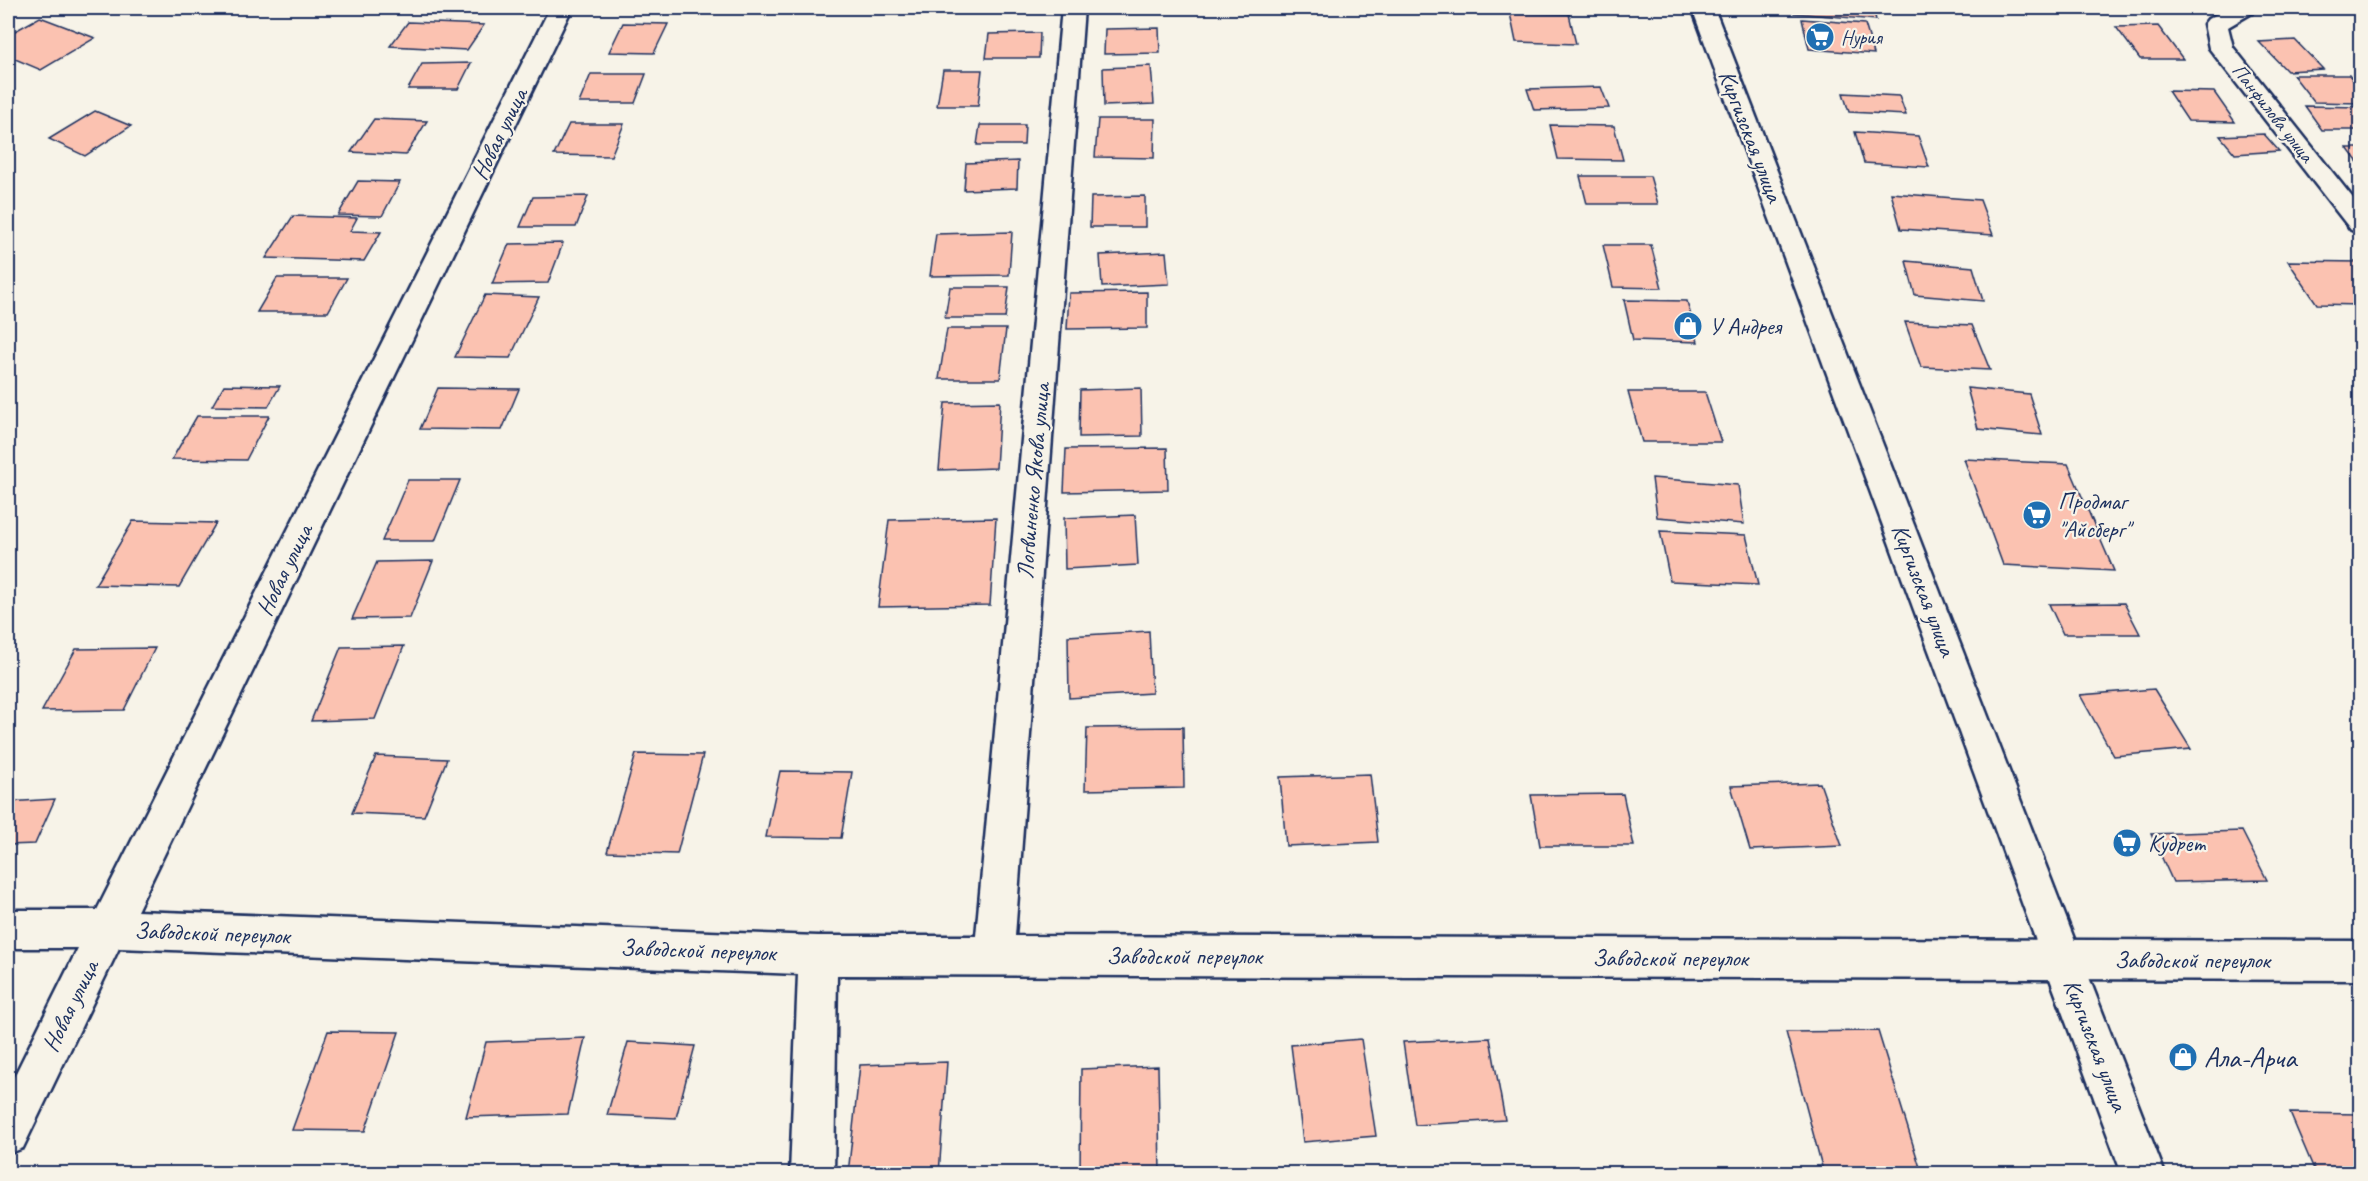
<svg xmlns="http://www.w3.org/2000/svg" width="2368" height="1181" font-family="Caveat,sans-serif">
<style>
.building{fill:#fbc2b1;stroke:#1b2f5e;stroke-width:1.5}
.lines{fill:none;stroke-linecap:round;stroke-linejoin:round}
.street-casing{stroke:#1b2f5e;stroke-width:5}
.secondary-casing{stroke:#1b2f5e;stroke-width:5}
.street{fill:#f7f3e8;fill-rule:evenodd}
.secondary{fill:#f7f3e8;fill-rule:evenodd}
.labels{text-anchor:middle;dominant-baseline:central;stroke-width:4.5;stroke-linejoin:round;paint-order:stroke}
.far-poi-label{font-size:20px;fill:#1b2f5e;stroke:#f7f3e8;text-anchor:start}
.far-street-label{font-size:20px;fill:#1b2f5e;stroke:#f7f3e8}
.street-label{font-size:24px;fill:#1b2f5e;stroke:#f7f3e8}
.poi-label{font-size:24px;fill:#1b2f5e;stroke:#f7f3e8;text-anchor:start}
.near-poi-label{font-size:28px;fill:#1b2f5e;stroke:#f7f3e8;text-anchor:start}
</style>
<rect width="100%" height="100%" fill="#f7f3e8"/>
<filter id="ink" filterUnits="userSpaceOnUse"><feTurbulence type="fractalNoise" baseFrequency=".0167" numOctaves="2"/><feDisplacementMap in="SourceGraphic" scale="12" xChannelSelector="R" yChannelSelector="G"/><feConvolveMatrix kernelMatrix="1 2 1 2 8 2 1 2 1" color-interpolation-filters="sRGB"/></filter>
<g filter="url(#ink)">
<path class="building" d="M1793,8h80l3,12 -82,-7z
M1510,13l59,1 7,30 -60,-2z
M40,17l55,21 -54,32 -33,-14v-21z
M1802,19l63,5 9,30 -65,-5z
M408,22l76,3 -17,25 -77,-4z
M623,23l45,1 -14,29 -45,-1z
M2158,26l25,33h-43l-24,-32z
M1159,28l1,25 -56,1 1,-25z
M1040,33l-1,25h-53l3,-24z
M2295,40l28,29 -36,2 -28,-29z
M471,63l-13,26h-50l14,-25z
M1151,66l3,38 -50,2 -1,-38z
M943,70h39l-4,36h-41z
M591,74h55l-11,29h-56z
M2293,75h56l11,14v14l-46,-1z
M1601,87l8,21 -75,2 -7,-21z
M2168,91l46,1 21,30 -47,-1z
M1843,93l56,3 7,19 -57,-3z
M2305,106l55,1v23h-38z
M95,111l36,15 -46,30 -36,-17z
M374,119l53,2 -21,34 -55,-3z
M1098,119h57l-1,39 -59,-1z
M569,124h55l-13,32 -57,-1z
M980,125h45l-1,20h-47z
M1550,125l64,1 9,34 -65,-1z
M1855,132l63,4 11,31 -65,-4z
M2264,134l15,17 -44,3 -15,-18z
M2347,148h13v17z
M1018,161l-1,27 -53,2 2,-27z
M1580,176h70l8,28h-71z
M358,181l42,1 -18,34 -44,-1z
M1891,193l89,7 13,35 -92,-6z
M588,196l-12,31h-56l13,-30z
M1145,196v31h-55l1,-30z
M293,216l64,2 -7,13 31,1 -17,29 -98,-3z
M1012,232l-3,43 -79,1 6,-42z
M563,243l-15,40 -56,1 17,-40z
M1603,245h48l11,43 -49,-1z
M1166,252l3,32 -67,3 -2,-32z
M1906,261l67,6 10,34 -68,-6z
M2288,261l72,1v43l-43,-1z
M277,278h70l-19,34h-71z
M950,287h59l-4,31h-60z
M1147,292v36l-80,1 2,-36z
M485,295l54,2 -29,61 -55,-1z
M1624,300l63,1 11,41 -65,-2z
M1905,322l67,3 18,45 -69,-3z
M947,329h59l-6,50h-61z
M224,385l56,1 -12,21 -56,-1z
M438,388l81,1 -17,41 -82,-1z
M1141,388l1,48 -63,1 1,-47z
M1967,388l62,6 13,41 -64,-6z
M1628,392h77l16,50h-79z
M1000,402l-4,66 -57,2 6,-67z
M197,416h72l-23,44 -74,-1z
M1167,448l1,42 -104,2 2,-43z
M1964,459l104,5 46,107 -111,-6z
M1652,478l86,7 6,39 -87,-7z
M408,480h52l-25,61h-53z
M1135,515l3,50 -73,4 -1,-51z
M996,518l-6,87 -112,2 11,-87z
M133,521l83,2 -37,64 -84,-2z
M1660,531l86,4 12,50 -88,-4z
M433,561l-23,57 -58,1 25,-57z
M2124,603l16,31h-77l-14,-30z
M1149,631l3,62 -83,5 -1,-62z
M404,646l-29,73 -64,2 30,-74z
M155,648l-31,62 -82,1 34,-62z
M2154,689l37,60 -77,7 -34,-61z
M1183,727l1,61 -99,2 2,-62z
M636,754l67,1 -26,99 -70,-2z
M376,756l71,3 -23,57 -72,-3z
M780,771l72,1 -11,66 -75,-1z
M1370,774l8,68 -92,4 -6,-69z
M1820,783l22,63 -92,4 -19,-64z
M1623,794l11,52h-94l-9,-51z
M55,799l-20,45 -27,1v-43z
M2242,831l25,49 -94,2 -22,-48z
M328,1031l71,1 -34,99 -73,-1z
M1878,1031l44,143h-98l-38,-142z
M585,1038l-17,76 -102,3 20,-75z
M1490,1038l15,82 -90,5 -12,-83z
M1361,1039l15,97 -73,6 -12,-97z
M628,1042l67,4 -19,72 -69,-3z
M947,1062l-8,112h-91l12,-109z
M1158,1066l2,108h-80l1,-105z
M2290,1113l70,1v60h-44z"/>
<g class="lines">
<g class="street-casing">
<path id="street" d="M550,8h22l-435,903 681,25h158l86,-928h22l-69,928 1345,5v39l-1523,-5 -3,199h-44l8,-200 -679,-26 -96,200 -15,6v-65l70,-141h-70v-38h89z
M2228,8h27l-3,5 -24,14 5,20 127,160v26l-9,-3 -142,-182 -5,-24 4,-5z"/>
</g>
<g class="secondary-casing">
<path id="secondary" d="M1692,8h22l451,1166h-43z"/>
</g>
<use href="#street" class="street"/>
<use href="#secondary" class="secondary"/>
</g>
</g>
<defs>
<g id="supermarket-disc" transform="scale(1.5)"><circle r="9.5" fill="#1f6fb2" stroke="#f7f3e8"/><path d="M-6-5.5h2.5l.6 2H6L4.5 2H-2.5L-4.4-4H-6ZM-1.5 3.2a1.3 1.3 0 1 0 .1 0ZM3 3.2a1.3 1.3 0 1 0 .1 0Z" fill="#fff"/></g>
<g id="shop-disc" transform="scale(1.5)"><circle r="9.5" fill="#1f6fb2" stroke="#f7f3e8"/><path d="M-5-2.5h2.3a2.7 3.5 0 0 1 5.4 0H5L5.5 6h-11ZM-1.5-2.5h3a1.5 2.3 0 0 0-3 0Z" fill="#fff"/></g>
</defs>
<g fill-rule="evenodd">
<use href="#supermarket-disc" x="1820" y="37"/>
<use href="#shop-disc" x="1688" y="326"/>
<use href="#supermarket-disc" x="2037" y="515"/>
<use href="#supermarket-disc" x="2127" y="843"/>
<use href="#shop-disc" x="2183" y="1057"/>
</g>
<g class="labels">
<g class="far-poi-label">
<text x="1841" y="37">Нурия</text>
</g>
<g class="far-street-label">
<text transform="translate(2273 113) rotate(52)">Панфилова улица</text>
</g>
<g class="street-label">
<text transform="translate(499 134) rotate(-64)">Новая улица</text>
<text transform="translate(1751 136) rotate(69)">Киргизская улица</text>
<text transform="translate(1033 481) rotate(-85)">Логвиненко Якова улица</text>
<text transform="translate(284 570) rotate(-64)">Новая улица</text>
<text transform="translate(1924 590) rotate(69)">Киргизская улица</text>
<text transform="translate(212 933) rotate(2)">Заводской переулок</text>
<text transform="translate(698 950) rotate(2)">Заводской переулок</text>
<text x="1184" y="956">Заводской переулок</text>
<text x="1670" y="958">Заводской переулок</text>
<text x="2192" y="960">Заводской переулок</text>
<text transform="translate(70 1006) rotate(-64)">Новая улица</text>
<text transform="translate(2096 1045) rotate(69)">Киргизская улица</text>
</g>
<g class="poi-label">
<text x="1709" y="326">У Андрея</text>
<text x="2058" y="501">Продмаг<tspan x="2058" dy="28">"Айсберг"</tspan></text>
<text x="2148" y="843">Кудрет</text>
</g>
<g class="near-poi-label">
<text x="2204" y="1057">Ала-Арча</text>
</g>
</g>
<rect width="2368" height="1181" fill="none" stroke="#f7f3e8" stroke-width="30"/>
<rect x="15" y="15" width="2338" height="1151" fill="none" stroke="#1b2f5e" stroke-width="2" filter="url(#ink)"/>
</svg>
